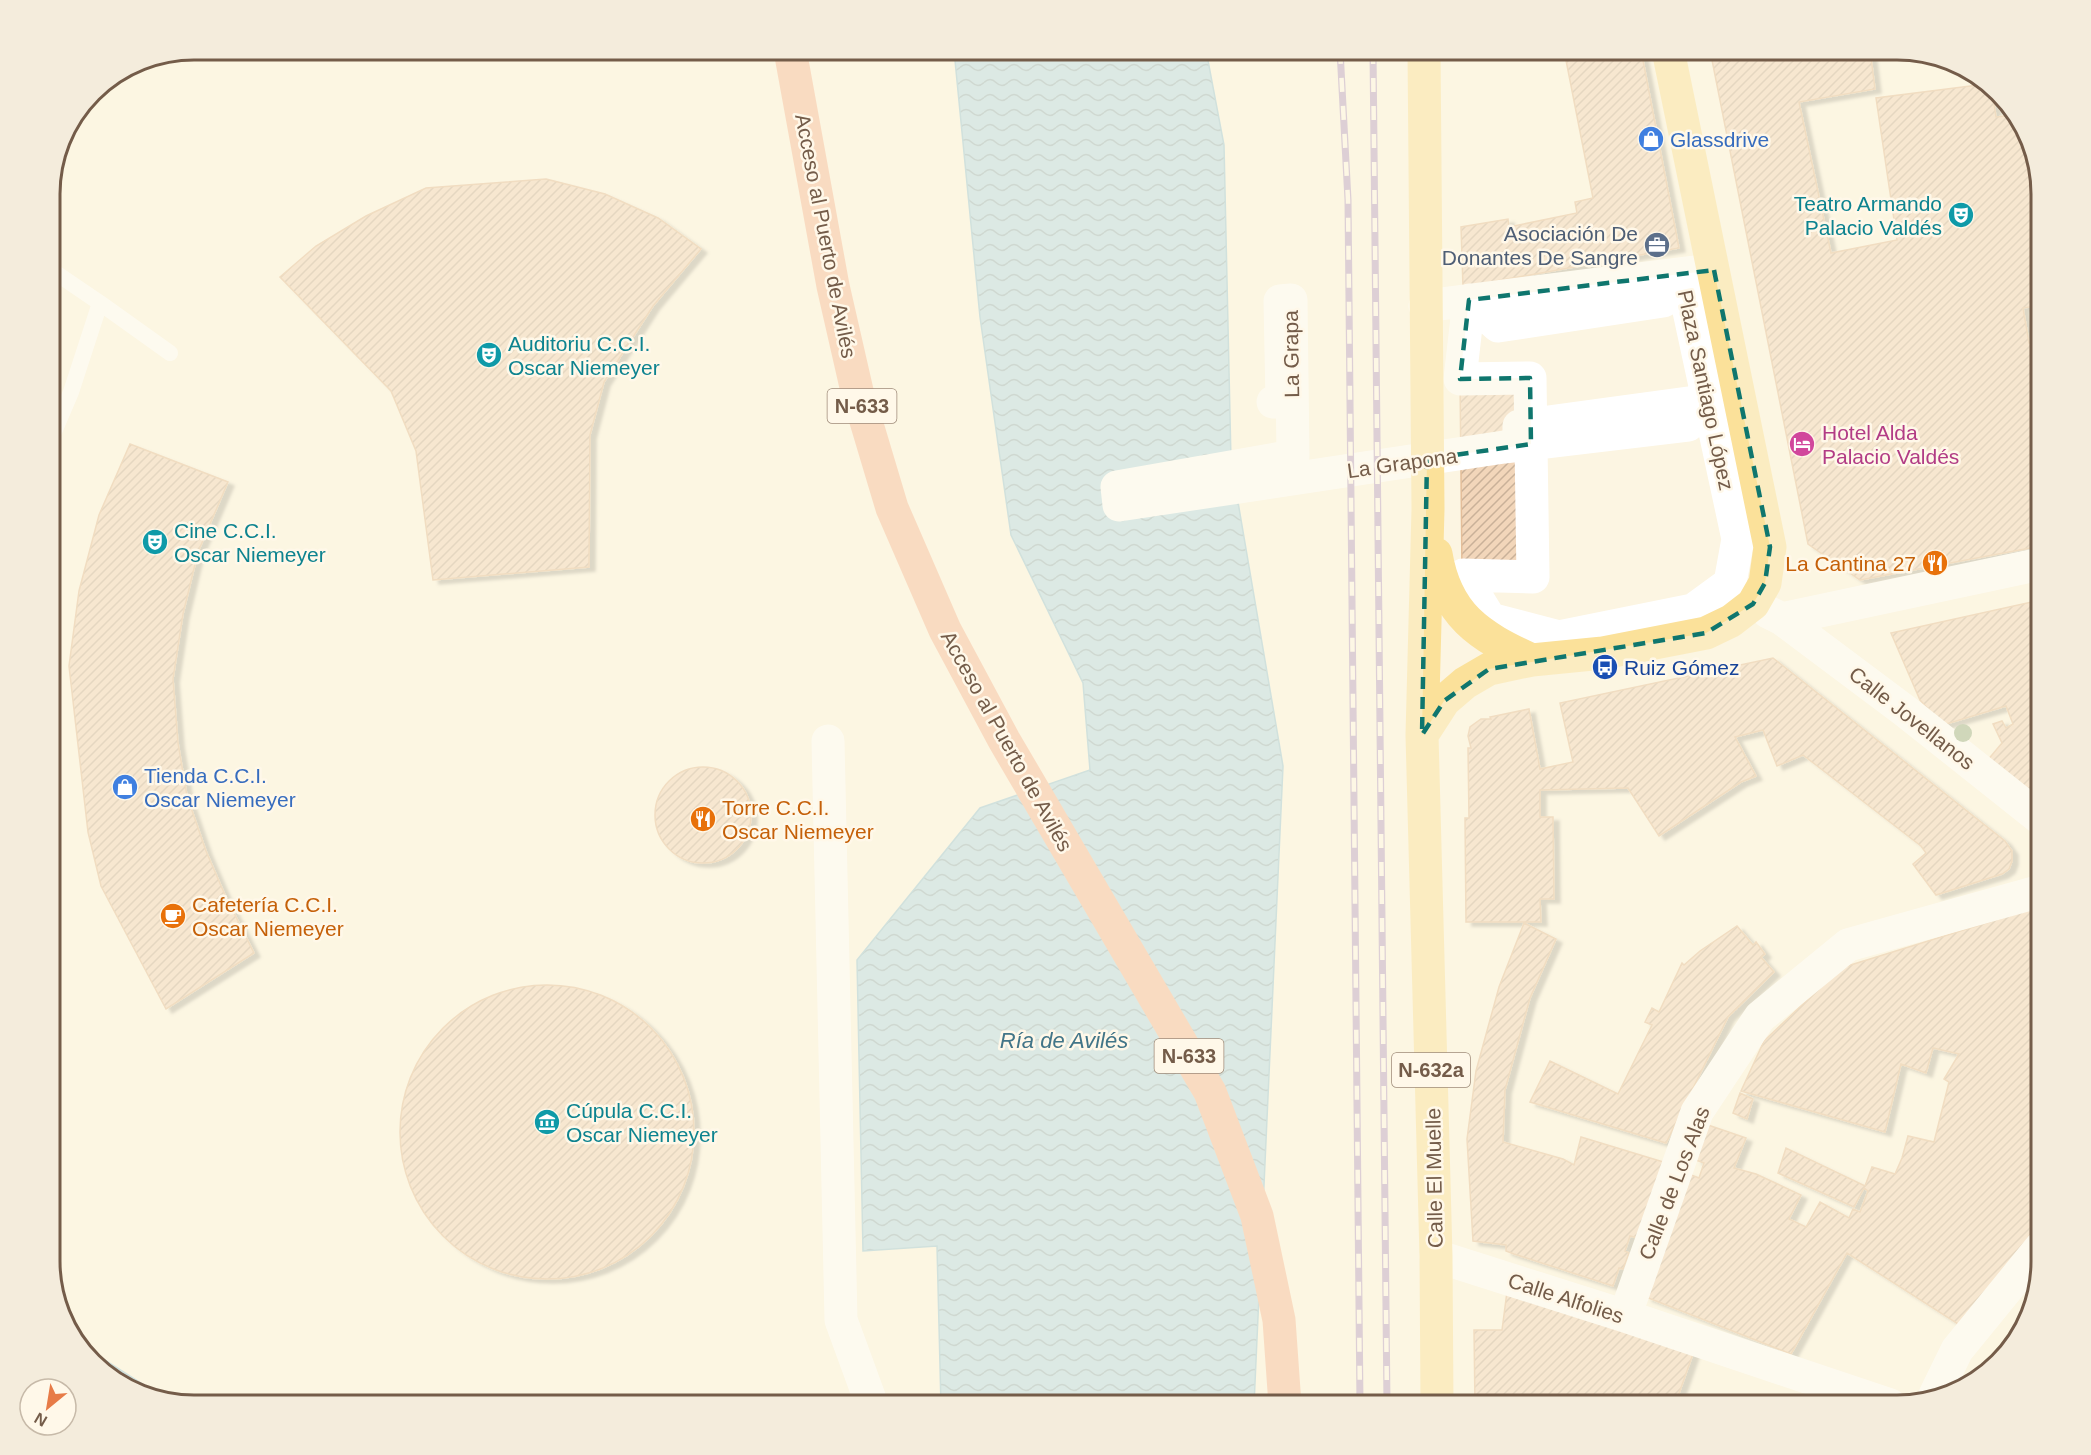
<svg xmlns="http://www.w3.org/2000/svg" width="2091" height="1455" font-family="Arial,sans-serif">
<style>
.water{fill:url(#water-waves);stroke:#9dc8d7;stroke-width:1.5}
.building{fill:url(#building-hatch);stroke:#e4be9a;stroke-width:1.5;filter:url(#shadow)}
.lines{fill:none;stroke-linecap:round;stroke-linejoin:round}
.lane{stroke:#fff;stroke-width:16}
.street{stroke:#fff;stroke-width:33}
.primary{stroke:#fbe19a;stroke-width:33}
.highway{stroke:#f7bb99;stroke-width:33}
.rail-casing{stroke:#b8a1c5;stroke-width:7}
.rail{stroke:#fff8e9;stroke-width:4.5;stroke-dasharray:14;stroke-linecap:butt}
.tree{fill:#9bb189}
.marked{fill:none;stroke:#0f766e;stroke-width:4.5;stroke-dasharray:12 8;stroke-linejoin:round}
.labels{text-anchor:middle;dominant-baseline:central;stroke-width:5;stroke-linejoin:round;paint-order:stroke}
.shield{fill:#fff8e9;stroke:#9e8b79;stroke-width:1.5}
.shield-label{font-size:20px;font-weight:bold;fill:#745c49}
.shop-label{font-size:21px;fill:#366cbe;stroke:#fff8e9;text-anchor:start}
.culture-label{font-size:21px;fill:#0d838f;stroke:#fff8e9;text-anchor:start}
.service-label{font-size:21px;fill:#4e5e75;stroke:#fff8e9;text-anchor:end}
.street-label{font-size:21px;fill:#745c49;stroke:#fff8e9}
.hotel-label{font-size:21px;fill:#b23c85;stroke:#fff8e9;text-anchor:start}
.food-label{font-size:21px;fill:#c56008;stroke:#fff8e9;text-anchor:start}
.transit-label{font-size:21px;fill:#164399;stroke:#fff8e9;text-anchor:start}
.water-label{font-size:22px;font-style:italic;fill:#427588;stroke:#fff8e9}
.rim{fill:none;stroke:#745c49;stroke-width:3}
</style>
<defs>
<pattern id="water-waves" width="16" height="10" patternUnits="userSpaceOnUse" patternTransform="scale(1.5)"><rect width="16" height="10" fill="#b7dae6"/><path d="M0 5q4-4 8 0t8 0" fill="none" stroke="#99b4bc"/></pattern>
<pattern id="building-hatch" width="6" height="6" patternUnits="userSpaceOnUse" patternTransform="scale(1.5)"><rect width="6" height="6" fill="#f2d6ba"/><path d="M-1 1l2-2M0 6l6-6M5 7l2-2" fill="none" stroke="#c9b199"/></pattern>
<filter id="shadow"><feDropShadow dx="6" dy="4" stdDeviation="1.5" flood-color="#0004"/></filter>
</defs>
<rect width="100%" height="100%" fill="#fcf5e2"/>
<path class="water" d="M954,50h252l18,95 7,316 52,305 -29,639h-313l-4,-159 -74,5 -6,-291 123,-152 110,-38 -7,-87 -72,-148 -31,-218z
M78,1343l83,53 -48,-15z"/>
<path class="building" d="M1564,50h77l38,198 -216,39 -2,-60 47,-8 1,8 68,-14 -2,-11 18,-4z
M1710,50h160l5,39 -76,13 32,151 66,-13 -21,-142 110,-14 6,6 4,27 18,-2 12,15 10,59 4,-1 1,5 -2,2 2,18v92l-18,3 6,35 12,-2v205l-181,34 -52,-36z
M546,179l59,15 53,24 43,31 -48,57 -49,76 -14,53 -1,132 -156,13 -17,-129 -25,-60 -111,-114 36,-31 50,-30 60,-28z
M1530,378l2,194h-70l-2,-193z
M130,444l98,38 -30,70 -15,62 -10,65 5,64 9,53 19,55 19,44 29,58 -88,56 -65,-123 -13,-54 -19,-166 10,-75 20,-76z
M2041,600v205l-54,-44 15,-18 -9,-19 9,-3 4,7 7,-4 -7,-18 -63,19 -23,-25 -29,-67z
M1773,658l232,183 7,10v10l-3,8 -7,5 -66,21 -23,-31 13,-11 -5,-7 -118,-91 -26,11 -14,-36 -28,7 21,39 -15,6 -82,54 -31,-48 -88,2v27h13l1,82h-14l1,23h-75l-1,-104h4l-1,-70h3l-3,-12 2,-9 11,-8h10l-1,-2 39,-8 11,60 33,-7 -13,-59z
M655 815a48 48 0 1 1 96 0a48 48 0 1 1-96 0Z
M2041,906v311l-72,114 -122,-78 -56,101 -145,-57 40,-124 13,5 5,-15 -8,-3 12,-35 38,13 -12,30 22,6 45,21 -12,24 17,8 14,-25 29,16 4,-9 7,3 8,-21 -4,-3 -10,19 -76,-34 8,-25 79,38 7,-19 23,7 7,-16 6,-22 26,6 15,-60 -5,-3 15,-25 -26,-6 -7,25 -25,-9 -16,68 -144,-41 23,-50 77,-73z
M1524,923l32,16 -26,59 -25,92 -2,52 60,17 11,6 7,-28 89,27 -20,77 -20,-5 -5,15 4,2 -6,16 -4,-1 -6,18 -99,-32 -8,-3v-6l-33,-4 -6,-102 9,-68 23,-84z
M1737,926l16,19 3,-3 9,12 -4,3 13,15 -46,45 -62,126 -136,-41 20,-41 68,33 34,-69 -7,-3 7,-14 7,4 23,-49 2,2 16,-14z
M400 1132a147 147 0 1 1 294 0a147 147 0 1 1-294 0Z
M1740,1093l13,6 -6,20 -14,-6z
M1508,1284l186,67 -17,48 -7,6h-195l-1,-75h28z
M2018,1319l5,2 -6,21 -26,24z"/>
<g class="lines">
<path class="lane" d="M50,269l50,34 -29,89 -21,49
M100,303l70,50"/>
<path class="street" d="M1681,274l57,265 -8,44 -37,27 -134,27 -69,-18 -27,-44 70,2 -3,-199 -70,1 9,-79 29,26 165,-25z
M1425,306l269,-34
M1273,402h9l-2,-101 11,-1 2,156 -176,31 2,18 385,-58 184,-22v-22l-169,23v10
M1768,612l14,7 259,-55
M1782,619l123,92 136,108
M828,741l13,579 31,85
M1436,1256l189,60 265,89
M1625,1316l72,-204 63,-95 88,-72 193,-54
M1935,1395l22,-45 84,-103"/>
<path class="primary" d="M1424,50l4,459 -6,226 14,521 1,149
M1436,554c10,61 43,82 96,106
M1422,735l22,-34 21,-18 24,-14 43,-9 71,-7 103,-20 25,-12 22,-17 12,-21 5,-36 -102,-497"/>
<path class="highway" d="M790,50l43,236 24,105 35,117 53,122 59,110 206,352 47,124 22,104 6,85"/>
<g class="rail-casing">
<path id="rail" d="M1340,50l8,150 12,1205
M1373,50l14,1355"/>
</g>
<use href="#rail" class="rail"/>
</g>
<circle class="tree" cx="1963" cy="733" r="9"/>
<path d="M0 0H2091V1455H0ZM1714,270l56,277 -5,36 -12,21 -47,29 -217,36 -45,32 -22,34 5,-276 104,-15 -1,-66 -70,1 9,-79z" fill="#fcf5e2" fill-opacity=".55" fill-rule="evenodd"/>
<path class="marked" d="M1714,270l56,277 -5,36 -12,21 -47,29 -217,36 -45,32 -22,34 5,-276 104,-15 -1,-66 -70,1 9,-79z"/>
<defs>
<g id="shop-disc" transform="scale(1.35)"><circle r="9.5" fill="#3f7fe0" stroke="#fff8e9"/><path d="M-5-2.5h2.3a2.7 3.5 0 0 1 5.4 0H5L5.5 6h-11ZM-1.5-2.5h3a1.5 2.3 0 0 0-3 0Z" fill="#fff"/></g>
<g id="theatre-disc" transform="scale(1.35)"><circle r="9.5" fill="#0f9aa8" stroke="#fff8e9"/><path d="M-5-5.5Q0-4 5-5.5V0Q5 5 0 6Q-5 5-5 0ZM-3.3-2.5H-1v1.5H-3.3ZM1-2.5H3.3v1.5H1ZM-2.8 1Q0 5.5 2.8 1Z" fill="#fff"/></g>
<g id="office-disc" transform="scale(1.35)"><circle r="9.5" fill="#5c6f8a" stroke="#fff8e9"/><path d="M-6-3h4V-5.5h4V-3h4V5H-6ZM-1-4.5V-3h2v-1.5ZM-6 0V1H6V0Z" fill="#fff"/></g>
<g id="hotel-disc" transform="scale(1.35)"><circle r="9.5" fill="#d1479c" stroke="#fff8e9"/><path d="M-6-4.5h1.5V1H6V5H4.5V3h-9V5H-6ZM-4 0a1.8 1.8 0 1 1 3.6 0ZM.5 0V-2.5h3Q6-2.5 6 0Z" fill="#fff"/></g>
<g id="restaurant-disc" transform="scale(1.35)"><circle r="9.5" fill="#e8710a" stroke="#fff8e9"/><path d="M-5-6h1v4h1v-4h1v4h1v-4h1v5L-1.5 .5V6h-2V.5L-5-1ZM5-6V6H3V1.5H1.5Q1.5-4 5-6Z" fill="#fff"/></g>
<g id="bus-disc" transform="scale(1.35)"><circle r="9.5" fill="#1a4fb4" stroke="#fff8e9"/><path d="M-5-6H5V4H4V6H2V4H-2V6H-4V4H-5ZM-3.5-4V0h7V-4ZM-3.5 1.2v1.5H-2V1.2ZM2 1.2v1.5H3.5V1.2Z" fill="#fff"/></g>
<g id="cafe-disc" transform="scale(1.35)"><circle r="9.5" fill="#e8710a" stroke="#fff8e9"/><path d="M-5.5-4.5H6V0H3Q3 3.5 0 3.5H-2.5Q-5.5 3.5-5.5 0ZM3-3.2v2h1.7v-2ZM-6 4.5H4V6H-6Z" fill="#fff"/></g>
<g id="museum-disc" transform="scale(1.35)"><circle r="9.5" fill="#0f9aa8" stroke="#fff8e9"/><path d="M0-6L6-3V-2H-6V-3ZM-5-1h2V3h-2ZM-1-1h2V3h-2ZM3-1h2V3H3ZM-6 4H6V6H-6Z" fill="#fff"/></g>
</defs>
<g fill-rule="evenodd">
<use href="#shop-disc" x="1651" y="139"/>
<use href="#theatre-disc" x="1961" y="215"/>
<use href="#office-disc" x="1657" y="245"/>
<use href="#theatre-disc" x="489" y="355"/>
<use href="#hotel-disc" x="1802" y="444"/>
<use href="#theatre-disc" x="155" y="542"/>
<use href="#restaurant-disc" x="1935" y="563"/>
<use href="#bus-disc" x="1605" y="667"/>
<use href="#shop-disc" x="125" y="787"/>
<use href="#restaurant-disc" x="703" y="819"/>
<use href="#cafe-disc" x="173" y="916"/>
<use href="#museum-disc" x="547" y="1122"/>
</g>
<g class="labels">
<g class="shield">
<rect x="827.5" y="389" width="69" height="34" rx="4.5"/>
<rect x="1154.5" y="1039" width="69" height="34" rx="4.5"/>
<rect x="1392" y="1053" width="78" height="34" rx="4.5"/>
</g>
<g class="shield-label">
<text x="862" y="406">N-633</text>
<text x="1189" y="1056">N-633</text>
<text x="1431" y="1070">N-632a</text>
</g>
<g class="shop-label">
<text x="1670" y="139">Glassdrive</text>
<text x="144" y="775">Tienda C.C.I.<tspan x="144" dy="24">Oscar Niemeyer</tspan></text>
</g>
<g class="culture-label">
<text x="1942" y="203" text-anchor="end">Teatro Armando<tspan x="1942" dy="24">Palacio Valdés</tspan></text>
<text x="508" y="343">Auditoriu C.C.I.<tspan x="508" dy="24">Oscar Niemeyer</tspan></text>
<text x="174" y="530">Cine C.C.I.<tspan x="174" dy="24">Oscar Niemeyer</tspan></text>
<text x="566" y="1110">Cúpula C.C.I.<tspan x="566" dy="24">Oscar Niemeyer</tspan></text>
</g>
<g class="service-label">
<text x="1638" y="233">Asociación De<tspan x="1638" dy="24">Donantes De Sangre</tspan></text>
</g>
<g class="street-label">
<text transform="translate(826 236) rotate(79)">Acceso al Puerto de Avilés</text>
<text transform="translate(1291 354) rotate(-91)">La Grapa</text>
<text transform="translate(1706 390) rotate(78)">Plaza Santiago López</text>
<text transform="translate(1402 463) rotate(-8)">La Grapona</text>
<text transform="translate(1912 718) rotate(38)">Calle Jovellanos</text>
<text transform="translate(1007 741) rotate(61)">Acceso al Puerto de Avilés</text>
<text transform="translate(1434 1178) rotate(-91)">Calle El Muelle</text>
<text transform="translate(1674 1183) rotate(-69)">Calle de Los Alas</text>
<text transform="translate(1566 1298) rotate(18)">Calle Alfolies</text>
</g>
<g class="hotel-label">
<text x="1822" y="432">Hotel Alda<tspan x="1822" dy="24">Palacio Valdés</tspan></text>
</g>
<g class="food-label">
<text x="1916" y="563" text-anchor="end">La Cantina 27</text>
<text x="722" y="807">Torre C.C.I.<tspan x="722" dy="24">Oscar Niemeyer</tspan></text>
<text x="192" y="904">Cafetería C.C.I.<tspan x="192" dy="24">Oscar Niemeyer</tspan></text>
</g>
<g class="transit-label">
<text x="1624" y="667">Ruiz Gómez</text>
</g>
<g class="water-label">
<text x="1064" y="1040">Ría de Avilés</text>
</g>
</g>
<path d="M0 0H2091V1455H0ZM194 60H1897A134 134 0 0 1 2031 194V1261A134 134 0 0 1 1897 1395H194A134 134 0 0 1 60 1261V194A134 134 0 0 1 194 60Z" fill="#f4ecdc" fill-rule="evenodd"/>
<path class="rim" d="M194 60H1897A134 134 0 0 1 2031 194V1261A134 134 0 0 1 1897 1395H194A134 134 0 0 1 60 1261V194A134 134 0 0 1 194 60Z"/>
<g transform="translate(48 1407) rotate(210)"><circle r="28" fill="#fff8e9" stroke="#c7baa9" stroke-width="1.5"/>
<path d="M0-4.5L10 22L0 15L-10 22Z" fill="#e77b47"/>
<text y="-9" font-size="16" font-weight="bold" text-anchor="middle" fill="#745c49">N</text>
</g>
</svg>
